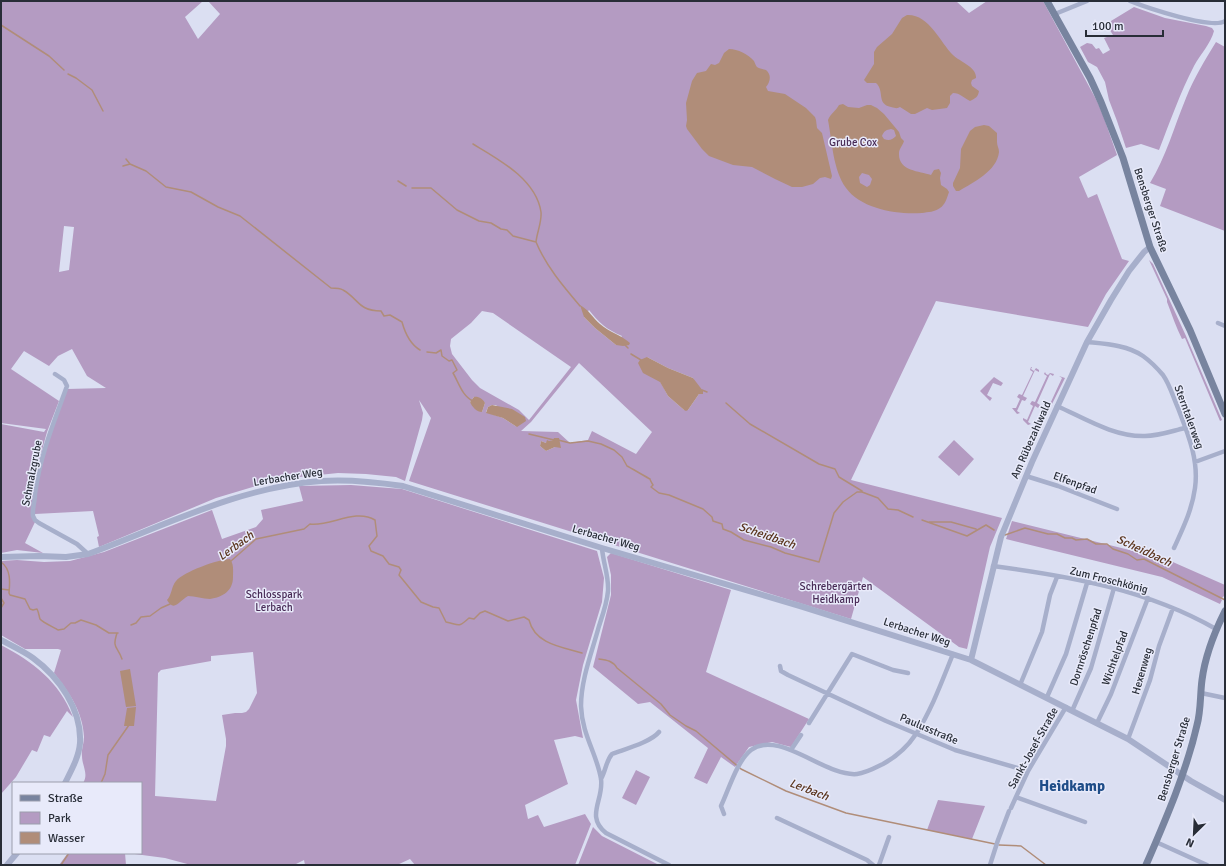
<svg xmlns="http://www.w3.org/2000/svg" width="1226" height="866" font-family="Signika,sans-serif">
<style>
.green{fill:#b49bc2;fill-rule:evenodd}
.water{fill:#b08d79;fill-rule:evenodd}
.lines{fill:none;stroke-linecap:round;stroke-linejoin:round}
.stream{stroke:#b08d79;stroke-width:1.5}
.minor{stroke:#a7afcb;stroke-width:4.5}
.tertiary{stroke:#a7afcb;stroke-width:6}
.secondary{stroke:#78849f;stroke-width:7}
.labels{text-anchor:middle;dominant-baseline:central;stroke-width:3;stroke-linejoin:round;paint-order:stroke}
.park-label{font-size:11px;fill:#482b56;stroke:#e8eafa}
.street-label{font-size:11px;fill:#282d37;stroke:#e8eafa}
.water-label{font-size:12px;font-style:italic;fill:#5a341c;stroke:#e8eafa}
.district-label{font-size:15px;font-weight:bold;fill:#1f4d88;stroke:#e8eafa}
</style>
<rect width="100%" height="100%" fill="#dbdff2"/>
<path class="green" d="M1,1h202l-18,16 13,22 22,-25 -12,-13h748l13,12 18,-12h56l55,102 6,15 13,37 -38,22 9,21 9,-4 25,65 7,2 -23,33 -18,33 -152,-26 -85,179 151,38 -12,29 -23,102 -8,-2 -96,-70 -12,42 -442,-138 22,-63 -12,-18 4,13 -1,7 -17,61 -9,-4 -30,-3 -28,-1 -48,5 -24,5 -50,15 -117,49 -2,-10 2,-1 -6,-25 -58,3c-3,-40 19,-87 32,-125l39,-1 -19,-12 -15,-27 -14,7 -9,10 -25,-15 -13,18 48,32 -12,31 -8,29 -4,16 -3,32 3,13 -10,21 18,10 -26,-3 -16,3v-129l43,8 2,-3 -45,-6zM64,226l10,1 -5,43 -10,2zM589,310c10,13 17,19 33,26l-6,9 -21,-17 -11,-11zM482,311l11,2 78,54 -42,53 -10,-10 -39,-22 -8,-8 -20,-26 -2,-8 1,-7 20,-16zM647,357l21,11 25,10 6,16 -11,16h-4l-16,-14zM579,363l73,69 -16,22 -44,-23 -4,9 -18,3 -12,-11 -37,-1 10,-9zM474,397l11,6 -3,9 -12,-10zM492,405h4l21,22 -14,-9 -17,-6 2,-5zM553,440l2,7 -9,4 -6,-5 1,-5 5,2z
M1134,7l31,11 41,8 6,2 2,3c-3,12 -14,24 -20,35 -14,27 -24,56 -35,84l-18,-6 -15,4 -9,-27 -8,-21 -4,-18 -8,-15 -9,-5 -8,-15 7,-4 5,1 4,5 3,-1 4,6 7,-4 -6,-12 9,-3 -7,-11z
M1216,42l9,5v184l-65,-25 6,-17 -16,-6c16,-26 24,-56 36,-85 8,-20 19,-38 30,-56z
M1149,260l4,4 33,72 36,84 -2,1 -35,-83 -3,1c-6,-12 -10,-24 -15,-37v-3z
M1031,367h1l-1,2 3,2 2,-3 3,2v2l-4,-2 -12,26 4,2 -2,3 -3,-1 -5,11 3,2 -3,1 -5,-6h4l4,-9 -3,-2 2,-3 3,1 11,-23 -3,-2z
M1045,372l1,2 2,1 2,-2 4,1 -1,2 -3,-2 -13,29 3,2 -2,3 -3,-2 -7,16 3,2 -3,1 -5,-5v-2l4,2 6,-14 -3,-2 2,-3 3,1 12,-26 -3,-2z
M1059,376l6,2 -28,56 -3,-3v-2l4,1 24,-52z
M994,377l9,6 -2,3 -8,-3 -6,12 5,3 -2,3 -10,-10z
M954,440l20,19 -15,17 -21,-19z
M351,485l51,4 195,62 7,27 -2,24 -19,63 -7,35 7,38 -8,-2 -21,4 14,44 -43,21 3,14 10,-4 6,12 41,-13 6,10 -16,41h-160l-5,-6 -13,6h-92l-1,-5 -10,5h-103l-26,-7 -38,-5h14v-70h-58c6,-9 -1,-17 -1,-27 -1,-6 2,-12 2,-19 -1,-25 -15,-45 -30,-64l7,-23 -3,-1h-33l-24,-14v-74l16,-1 27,2 26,-1 34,-9 108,-42 10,29 34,-12 7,-8 -2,-9 42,-9 -4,-15zM253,652l4,41 -8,16 -3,3 -4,1h-7l-13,2 4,24v7l-10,55 -61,-5 3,-123 3,-3 50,-9v-5z
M1012,521l154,38 59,26v10l-4,4 1,1 -2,4 -58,-27 -156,-38z
M611,553l120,37 -25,82 103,47 -18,28 -19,-5 -23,5 -14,20 -14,-10 -14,27 -13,-6 14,-30 -58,-46 -12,2 -45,-37 18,-72v-20l-4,-18z
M1,645c32,17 58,36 72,72l-6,-6 -17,26 -6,-2 -7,17 -5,-2 -16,27 -15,17z
M636,770l14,7 -14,28 -14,-7z
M938,800l47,6 -13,33 -45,-9z
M593,827l9,9 57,29h-81z
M68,853h57l1,12h-67z"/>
<path class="water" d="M907,15c22,-1 33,27 46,40 7,7 24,12 23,23l-4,2 -1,3 1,3 7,5c-1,6 -3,7 -9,10 -6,-3 -10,-8 -17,-8l-3,3v7l-3,5 -15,2 -5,-2 -12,6h-4l-11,-7c-4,2 -4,1 -9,0 -15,-3 -6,-16 -15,-24h-9l-3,-3 10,-16v-12l3,-5 15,-13 10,-16z
M729,49c9,0 19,5 25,12 1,2 2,5 3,6 3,2 6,2 9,3 6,5 4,12 0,17l2,4 17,3 21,14 9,9 1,3 1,8 5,5 10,43 -1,3 -6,-2 -5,1 -7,6 -11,3h-10l-17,-8 -23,-12 -19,-2 -24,-9 -7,-7 -15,-20 -1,-3 1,-6 -1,-17 6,-22 5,-8 9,-2 5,-7 4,1 4,-2 5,-10z
M843,104l5,3 11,1 8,-3h4l6,3 7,6 15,18 2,6 3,3c-1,4 -5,8 -5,12 -1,18 20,18 32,22l3,-5 5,-1 2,4 -1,5 1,7 6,4 2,3c-2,6 -4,13 -9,16 -5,4 -12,4 -18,5 -24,2 -61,-4 -76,-25 -13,-18 -14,-47 -18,-68 2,-6 8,-9 11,-15zM891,129l3,1 2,6c-4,4 -7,5 -12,3l-2,-3c2,-5 4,-6 9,-7zM862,173l7,2 3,4 -2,6 -3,2 -7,-4 -1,-6z
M984,125l5,1 8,7c0,3 0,6 0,9 0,4 2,6 2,10 -2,19 -25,30 -40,39h-3l-3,-5v-3l7,-15 1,-19 9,-18 5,-4z
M580,305c10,6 12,12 20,19 9,8 21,11 30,19l-1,2 -6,1 -7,-1 -21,-17 -11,-11z
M647,357l21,11 25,10 10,13v3h-4l-11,16 -2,1 -2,-1 -16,-14 -8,-14 -17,-9 -5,-10 2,-3z
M474,397c4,-1 9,2 11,6l-3,9c-5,0 -10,-5 -12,-10z
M492,405l20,4 13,8 1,4 -9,6 -14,-9 -17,-5 2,-6z
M554,438h5l2,10 -6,-1 -9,4 -6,-5 1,-5 5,2 1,-3 2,1 4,-1z
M230,559c4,5 3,12 3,18 0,14 -10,20 -23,22 -7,0 -15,-3 -22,-3 -8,4 -14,17 -21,4 5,-5 4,-13 9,-19 7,-9 43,-22 54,-22z
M130,669l6,37 -10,1 -6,-36z
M136,707l-2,19h-10l3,-18z"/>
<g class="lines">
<path class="stream" d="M1,25l48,31 15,14
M68,74l8,4 16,12 11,21
M473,144c25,15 63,35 68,68 1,10 -4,20 -5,30
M126,159l4,5 16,7 20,16 25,5 27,15 22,9 91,72c4,0 9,0 12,2 16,9 15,21 38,21l3,5 6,-1 12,7c3,11 8,22 18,28
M123,166l7,-2
M398,181l8,5
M412,188h19l26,22 22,11 12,2 10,6 6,1 6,6 23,6c10,24 27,44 44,64
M625,345l3,3
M427,352l9,1 5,-3 1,6 7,5 3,-1 5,10 -4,3c6,10 9,23 20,28
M631,354l10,6
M702,390l5,2
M726,403l24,21 69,40 16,5 4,8 23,14
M529,434l25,6
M558,440l12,3 18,-2 13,3 13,6 8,7 5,9c2,1 21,12 23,13 0,1 3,6 3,6l-2,2 8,6 10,2 34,14 9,8 1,4 9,3 1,5 8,3 13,8 27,7 14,6 34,9 15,-49 9,-11 14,-10h5l16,6 10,11 10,1 15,7
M922,520l45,16 19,-11 8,5
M929,522h22l25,7
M1005,535l20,-7 23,6h9l8,4h7l4,2 11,-1 9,5h11l6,5 15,5 9,6 7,-1 81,41
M231,561l25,-22 48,-10 6,-5c20,3 45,-16 65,-4l2,16 -8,10 2,5 12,5 6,8 10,3 2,3 -2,5 22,27 12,5 6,1 7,14c14,3 12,6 23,-4l5,1 6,-6 5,-2 23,10 16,-4 5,3c6,24 32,27 53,33
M1,562c10,7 9,20 8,31l1,2 15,4 5,10 3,1 4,-1c2,4 2,7 3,10 2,3 15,9 18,11l6,-1 7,-6h4l6,-3 15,5 13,8h9
M1,589l8,1
M1,598l3,5 -3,5
M131,625l5,-2 5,-6 9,-1 11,-8 9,-4
M117,633c-5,16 0,12 5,26
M599,659c8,1 14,2 18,9l44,36 9,11 16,11 10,5 45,38 45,22 60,22 149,31
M101,783l4,-9 3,-19 21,-30
M999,845l22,1 25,19
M61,865l8,-12"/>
<path class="minor" d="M1130,1c15,6 82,29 95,20
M1055,14l32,-13
M1218,323l7,3
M1087,342c19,2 40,3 56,14 7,5 14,12 20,19 7,10 10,22 15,33 10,26 21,52 17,80 -3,22 -12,40 -21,60
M55,374l9,6 3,6c-13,36 -27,69 -32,108 0,7 -3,15 -2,22l2,4 4,3 38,21 11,10
M1057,406c27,12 57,31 88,30 14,0 27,-5 40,-8
M1195,462l30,-11
M1026,476l32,10 59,23
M602,548c1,15 7,28 6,43 -1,12 -5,23 -9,35 -7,26 -18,53 -18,80 1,29 16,48 20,73 3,21 -16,37 5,54l63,32
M993,566c77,10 155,24 223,63
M780,666l1,5 7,4 98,46 69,29 73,21
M1020,685l22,-53 8,-37 7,-18
M1201,693l24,5
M1047,697l19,-43 21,-71
M1066,707l-38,64 -12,26 69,25
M1072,711l19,-43 23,-80
M809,723l43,-69 41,16 15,3
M1097,723l14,-29 37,-96
M1128,739l22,-59 9,-34 14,-38
M791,750l10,-15
M601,779c5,-9 5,-18 11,-25 13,-5 39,-12 47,-22
M1011,808l5,-11
M724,814l-3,-8c8,-17 16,-45 30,-56 28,-21 74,27 106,24 9,-1 18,-6 26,-10 13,-7 25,-18 33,-30 16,-25 26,-53 37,-80
M777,818l90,42 6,5
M1156,842l51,23
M879,865l10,-28
M990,865l8,-25 11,-29"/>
<path class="tertiary" d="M1,557l38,-1 27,1 22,-3c76,-28 151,-67 233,-73 27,-2 55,1 82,5l199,62 198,58 171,54 157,79 63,42 34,19
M1,640c11,6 22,11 32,18 26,19 49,52 47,85 -1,14 -9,28 -15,40
M971,660l30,-123 31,-75 55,-120 24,-42 18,-29 15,-19 6,-5
M7,865l10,-12"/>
<path class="secondary" d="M1047,1l43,77 11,24 22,56 27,89 40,83 35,84
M1146,865c19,-44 40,-92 51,-140 4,-14 3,-30 5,-45 3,-24 12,-47 23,-69"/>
</g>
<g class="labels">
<g class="park-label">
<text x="853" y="142">Grube Cox</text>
<text x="836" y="586">Schrebergärten<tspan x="836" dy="13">Heidkamp</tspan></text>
<text x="274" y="594">Schlosspark<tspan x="274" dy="13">Lerbach</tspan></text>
</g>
<g class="street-label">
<text transform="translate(1151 210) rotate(72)">Bensberger Straße</text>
<text transform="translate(1189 417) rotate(70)">Sterntalerweg</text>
<text transform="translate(1031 440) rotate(-66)">Am Rübezahlwald</text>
<text transform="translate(32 473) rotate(-79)">Schmalzgrube</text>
<text transform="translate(288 477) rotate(-9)">Lerbacher Weg</text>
<text transform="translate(1075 483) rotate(20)">Elfenpfad</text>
<text transform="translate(606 538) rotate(16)">Lerbacher Weg</text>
<text transform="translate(1109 580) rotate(14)">Zum Froschkönig</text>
<text transform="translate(917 632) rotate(18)">Lerbacher Weg</text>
<text transform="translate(1086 647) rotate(-72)">Dornröschenpfad</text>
<text transform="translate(1115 658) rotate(-70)">Wichtelpfad</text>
<text transform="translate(1142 671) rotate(-74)">Hexenweg</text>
<text transform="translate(929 729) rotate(23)">Paulusstraße</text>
<text transform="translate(1033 748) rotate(-61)">Sankt-Josef-Straße</text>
<text transform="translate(1174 759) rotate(-73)">Bensberger Straße</text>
</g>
<g class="water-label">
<text transform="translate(767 536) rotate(19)">Scheidbach</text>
<text transform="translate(236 546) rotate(-36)">Lerbach</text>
<text transform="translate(1144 551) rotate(25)">Scheidbach</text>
<text transform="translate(809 790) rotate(21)">Lerbach</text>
</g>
<g class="district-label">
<text x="1072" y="786">Heidkamp</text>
</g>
</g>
<rect width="1226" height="866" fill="none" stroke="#282d37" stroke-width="4"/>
<rect x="12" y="782" width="130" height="72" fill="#e8eafa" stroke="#9b9eac"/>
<rect x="20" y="795" width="20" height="6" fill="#78849f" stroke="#9b9eac"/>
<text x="48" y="802" font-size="12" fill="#282d37">Straße</text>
<rect x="20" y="812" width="20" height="12" fill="#b49bc2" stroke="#9b9eac"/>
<text x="48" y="822" font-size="12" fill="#282d37">Park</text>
<rect x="20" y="832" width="20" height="12" fill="#b08d79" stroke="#9b9eac"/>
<text x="48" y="842" font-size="12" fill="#282d37">Wasser</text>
<g transform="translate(1194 834) rotate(204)" stroke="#e8eafa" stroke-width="3" paint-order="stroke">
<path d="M0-3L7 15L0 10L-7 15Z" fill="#282d37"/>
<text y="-6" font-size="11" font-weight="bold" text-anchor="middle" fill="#282d37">N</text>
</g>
<path d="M1086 30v6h77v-6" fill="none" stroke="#282d37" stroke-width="2"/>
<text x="1092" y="30" font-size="12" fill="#282d37" stroke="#e8eafa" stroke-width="3" paint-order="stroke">100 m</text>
</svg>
